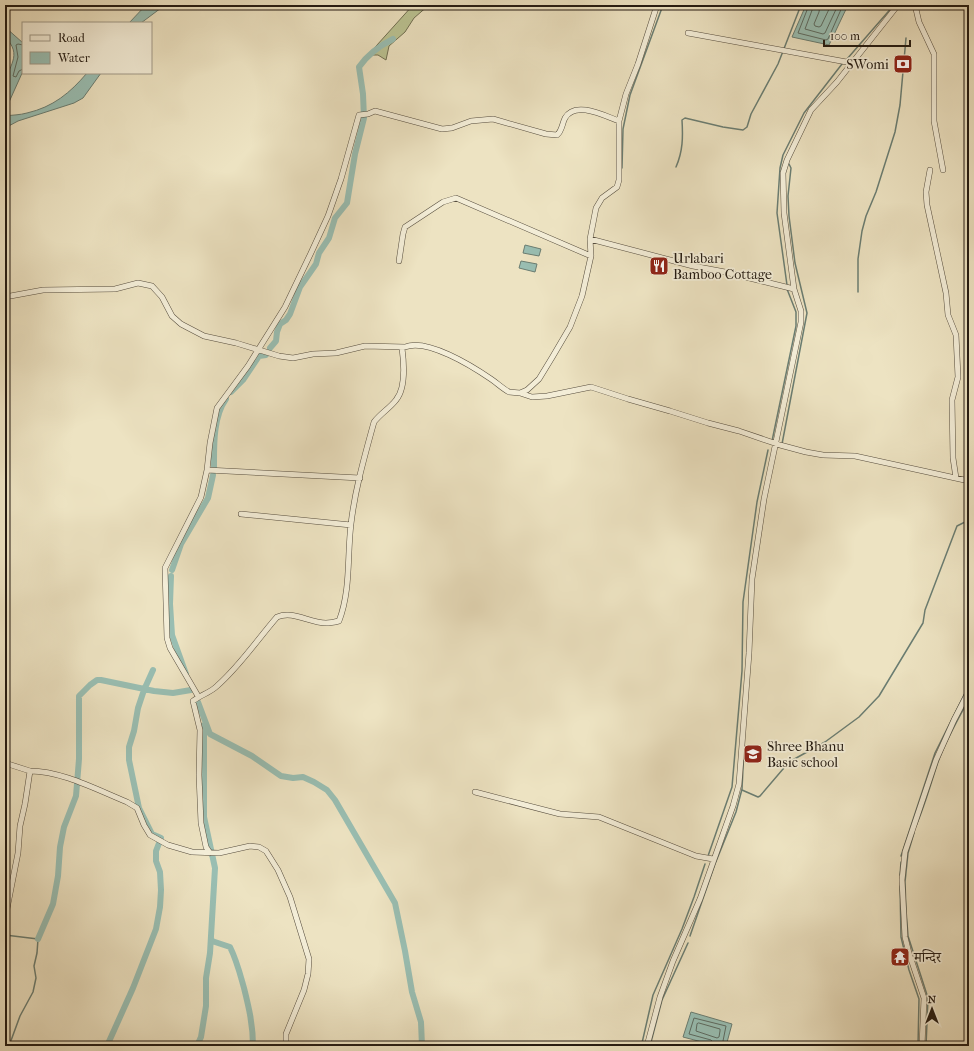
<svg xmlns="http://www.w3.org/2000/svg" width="974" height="1051" font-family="'IM FELL French Canon','Noto Serif Devanagari',serif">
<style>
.green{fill:#bbc392;stroke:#706f52}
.water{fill:#99beb2;stroke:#6a7d72}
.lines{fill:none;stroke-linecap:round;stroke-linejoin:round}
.shore{stroke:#5e6c62;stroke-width:1}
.stream{stroke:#6a7d72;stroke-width:1.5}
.canal{stroke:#99beb2;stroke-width:6}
.minor-casing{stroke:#564d3e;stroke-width:6}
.minor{stroke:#f3edd7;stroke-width:5}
.labels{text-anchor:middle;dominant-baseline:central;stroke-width:3.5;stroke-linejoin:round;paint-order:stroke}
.poi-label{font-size:14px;fill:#241b12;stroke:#f3edd7;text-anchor:start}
</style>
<rect width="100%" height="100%" fill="#ede3c2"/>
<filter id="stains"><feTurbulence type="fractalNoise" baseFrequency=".005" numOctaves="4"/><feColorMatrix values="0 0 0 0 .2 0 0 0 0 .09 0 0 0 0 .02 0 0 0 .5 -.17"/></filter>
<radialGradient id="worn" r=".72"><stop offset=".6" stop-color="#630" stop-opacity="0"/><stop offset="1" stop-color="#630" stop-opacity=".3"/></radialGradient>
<path class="green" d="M413,5h16l-15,13 -9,14 -16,14 -3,14 -8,-5h-10z"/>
<path class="water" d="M146,5h19l-24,18h-12z
M806,5h42l-19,40 -37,-8z
M5,27l18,16v28l-18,40c0,-9 -1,-18 0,-26 2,-19 19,-29 0,-48z
M87,73h14l-18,25 -9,5 -56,18 -13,7v-12c7,-1 15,-1 22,-3 26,-6 43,-20 60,-40z
M525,245l16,4 -2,7 -16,-3z
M521,261l16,3 -2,8 -16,-4z
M691,1012l41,12 -6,22h-9l-34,-9z"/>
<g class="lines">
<path class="shore" d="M809,5l-11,28 28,7 2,-1 15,-34
M814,5l-9,24 18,5 2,-1 13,-28
M820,5l-1,7 -5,12 1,2 4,1 2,-1 10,-21
M23,45l-5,-1 -2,1 2,12 -5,19 3,1 3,-6 4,-2
M699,1023l21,6v2l-1,6 -2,1 -21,-7 1,-7z
M714,1046v-3l-3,-3 -22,-6 5,-16 32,8 -4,20"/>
<path class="stream" d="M847,59l47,-54
M676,167c7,-16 7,-30 6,-47l3,-2 38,9 20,3 4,-3 4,-13 27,-50 23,-59
M622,168l1,-39 7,-34 33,-90
M787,285l-10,-72 3,-45 3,-13 21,-42 38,-49
M858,292v-33l4,-28 4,-15 10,-24 19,-60 5,-27 6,-67
M772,441l24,-115v-14l-9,-23
M782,444l25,-131 -12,-50 -6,-47 -1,-20 3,-28 -2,-4
M742,790l16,7 2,-1 29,-34 36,-20 34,-25 20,-21 44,-73 2,-13 32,-84 12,-6
M916,826c9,-21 15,-43 22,-64 8,-22 20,-43 31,-63
M914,833l-6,20 -3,29 1,28 2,26 20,62 -2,48
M708,856l24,-69 10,-116 1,-69 14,-100 11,-52
M901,856l34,-103 34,-68
M900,875l1,-13
M900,886l1,51 8,33 10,29 -1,47
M5,935l33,4 -1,14 -3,13 2,12 -3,14 -13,24 -11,30
M690,936l25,-72 21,-52 6,-23 2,-41
M642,1043l11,-48 29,-66 12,-32 11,-33
M650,1046l12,-46 26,-57"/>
<path class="canal" d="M270,348l6,-7 1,-9 3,-8 6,-4 4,-6 10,-27 16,-23 3,-11 10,-15 6,-20 12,-15 8,-49 9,-36 -1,-24 -4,-27c9,-13 20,-21 34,-28
M231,392l12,-12 16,-24 7,-1
M214,467c0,-21 -1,-50 12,-68
M172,570l9,-26 27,-46 5,-23
M171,576l-1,28 2,31 14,39
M198,702l12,32 42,22 29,20 12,2 10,-1 11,5 13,8 8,10 60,103 10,48 7,41 9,30 1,24
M211,938l1,3 18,6c7,14 10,27 14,41 5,20 9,37 9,58
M38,939l15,-35 5,-28 2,-29 4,-20 12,-31 3,-37v-63l11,-11 7,-5h4l53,11 19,2 18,-3
M107,1046l26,-58 23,-59 4,-22 1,-17 -1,-18 -4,-11v-10l5,-13 -9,-4 -13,-26 -10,-48v-13l5,-16 4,-23 6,-18 9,-20
M197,1046l4,-9 5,-31v-28l4,-25 5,-85 -11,-51v-92"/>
<g class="minor-casing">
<path id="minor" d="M915,5l4,17 15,32v67l9,49
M688,33l164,30
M930,170l-4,22 1,13 19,88 2,22 8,20 2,42 -6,23 1,58 3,20
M590,239l103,27 32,6 69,17
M399,261l4,-27 2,-7 38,-25 13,-4 135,58
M5,297l38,-7 72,-1 23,-6 14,3 10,11 10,19 9,8 23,12 32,7 43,13 14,2 20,-4 23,-1 29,-7 40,1c22,-9 67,19 86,32 6,4 11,9 18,13l11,1 7,-3 12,-11 14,-23 17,-29 12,-31 9,-40 -1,-17 6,-31 6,-10 15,-11 2,-7v-59l7,-27 12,-30 19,-59
M520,393l12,4 15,-1 44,-9 37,12 42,12 38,12 31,8 41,14 26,7 17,3 32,1 114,25
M207,470l153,8
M241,514l110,11
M198,696l-28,-48 -3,-10 -2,-70 36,-71 6,-27 3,-27 7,-35 31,-42 37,-59 25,-52 18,-39 13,-37 18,-64 9,-1 7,-3 67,18 10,-1 19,-7 22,-2 53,15 11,1c5,-4 5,-11 8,-17 10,-18 40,-2 54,3
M5,763l25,8
M475,792l85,22 39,3 97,39 17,3
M210,853l-4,-6 -5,-24 -2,-48 1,-45 -7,-29c7,-6 17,-8 24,-15 23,-20 40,-46 60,-69 16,-7 32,6 49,6 4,0 9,-1 13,-2 12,-31 8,-65 12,-97 4,-35 14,-69 23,-102 7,-9 16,-14 22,-22 10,-12 8,-37 6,-52l3,-1
M5,919l13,-66 2,-27 5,-22 5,-33c32,0 67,19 97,31l10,6 7,17 6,10 18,10 24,7 27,1 31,-7 9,1 7,4 12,19 12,27 19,62 -1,15 -4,16 -18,44v12
M647,1046l13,-49 13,-36 27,-62 33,-93 6,-22 10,-131 3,-74 12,-80 37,-177v-11l-7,-22 -10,-76 -1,-40 4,-13 24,-50 26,-28 61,-77
M922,1046l2,-48 -15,-45 -4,-16 -3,-57 3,-28 31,-92 18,-40 15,-29"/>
</g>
<use href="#minor" class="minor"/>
</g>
<defs>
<g id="bank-square" transform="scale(1)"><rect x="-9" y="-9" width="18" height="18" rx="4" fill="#8f2418" stroke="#f3edd7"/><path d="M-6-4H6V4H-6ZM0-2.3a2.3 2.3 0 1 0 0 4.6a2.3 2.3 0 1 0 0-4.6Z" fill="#fff"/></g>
<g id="restaurant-square" transform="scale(1)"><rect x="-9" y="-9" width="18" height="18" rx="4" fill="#8f2418" stroke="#f3edd7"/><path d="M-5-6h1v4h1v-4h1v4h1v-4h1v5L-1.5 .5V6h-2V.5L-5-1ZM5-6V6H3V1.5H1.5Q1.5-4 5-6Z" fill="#fff"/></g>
<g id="school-square" transform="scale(1)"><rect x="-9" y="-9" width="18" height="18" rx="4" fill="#8f2418" stroke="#f3edd7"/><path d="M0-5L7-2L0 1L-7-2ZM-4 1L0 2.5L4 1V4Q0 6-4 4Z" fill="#fff"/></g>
<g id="temple-square" transform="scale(1)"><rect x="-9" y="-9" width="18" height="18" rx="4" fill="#8f2418" stroke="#f3edd7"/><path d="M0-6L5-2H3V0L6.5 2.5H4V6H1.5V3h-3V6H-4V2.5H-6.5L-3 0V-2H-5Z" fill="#fff"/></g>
</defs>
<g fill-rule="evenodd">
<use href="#bank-square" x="903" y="64"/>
<use href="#restaurant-square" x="659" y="266"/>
<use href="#school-square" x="753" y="754"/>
<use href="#temple-square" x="900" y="957"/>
</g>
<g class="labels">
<g class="poi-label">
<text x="889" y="64" text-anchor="end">SWomi</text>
<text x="673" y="258">Urlabari<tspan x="673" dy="16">Bamboo Cottage</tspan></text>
<text x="767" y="746">Shree Bhanu<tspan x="767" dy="16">Basic school</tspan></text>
<text x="914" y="957">मन्दिर</text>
</g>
</g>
<rect width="974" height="1051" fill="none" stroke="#ede3c2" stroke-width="20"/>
<rect x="6" y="6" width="962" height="1039" fill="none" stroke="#241b12" stroke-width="2"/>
<rect x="10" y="10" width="954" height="1031" fill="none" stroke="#241b12"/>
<rect x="22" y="22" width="130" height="52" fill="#f3edd7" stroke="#a09988"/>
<rect x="30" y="35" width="20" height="6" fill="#f3edd7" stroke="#a09988"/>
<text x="58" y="42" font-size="12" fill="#241b12">Road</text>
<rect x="30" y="52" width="20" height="12" fill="#99beb2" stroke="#a09988"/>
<text x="58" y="62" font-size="12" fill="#241b12">Water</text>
<g transform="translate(932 1009)" stroke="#f3edd7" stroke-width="3" paint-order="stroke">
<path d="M0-3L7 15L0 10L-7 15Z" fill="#241b12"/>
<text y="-6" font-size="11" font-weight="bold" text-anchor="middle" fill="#241b12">N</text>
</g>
<path d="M824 40v6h86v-6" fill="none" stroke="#241b12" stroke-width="2"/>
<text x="830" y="40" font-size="12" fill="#241b12" stroke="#f3edd7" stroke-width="3" paint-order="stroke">100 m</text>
<rect width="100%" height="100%" filter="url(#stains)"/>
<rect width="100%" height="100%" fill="url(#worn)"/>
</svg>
